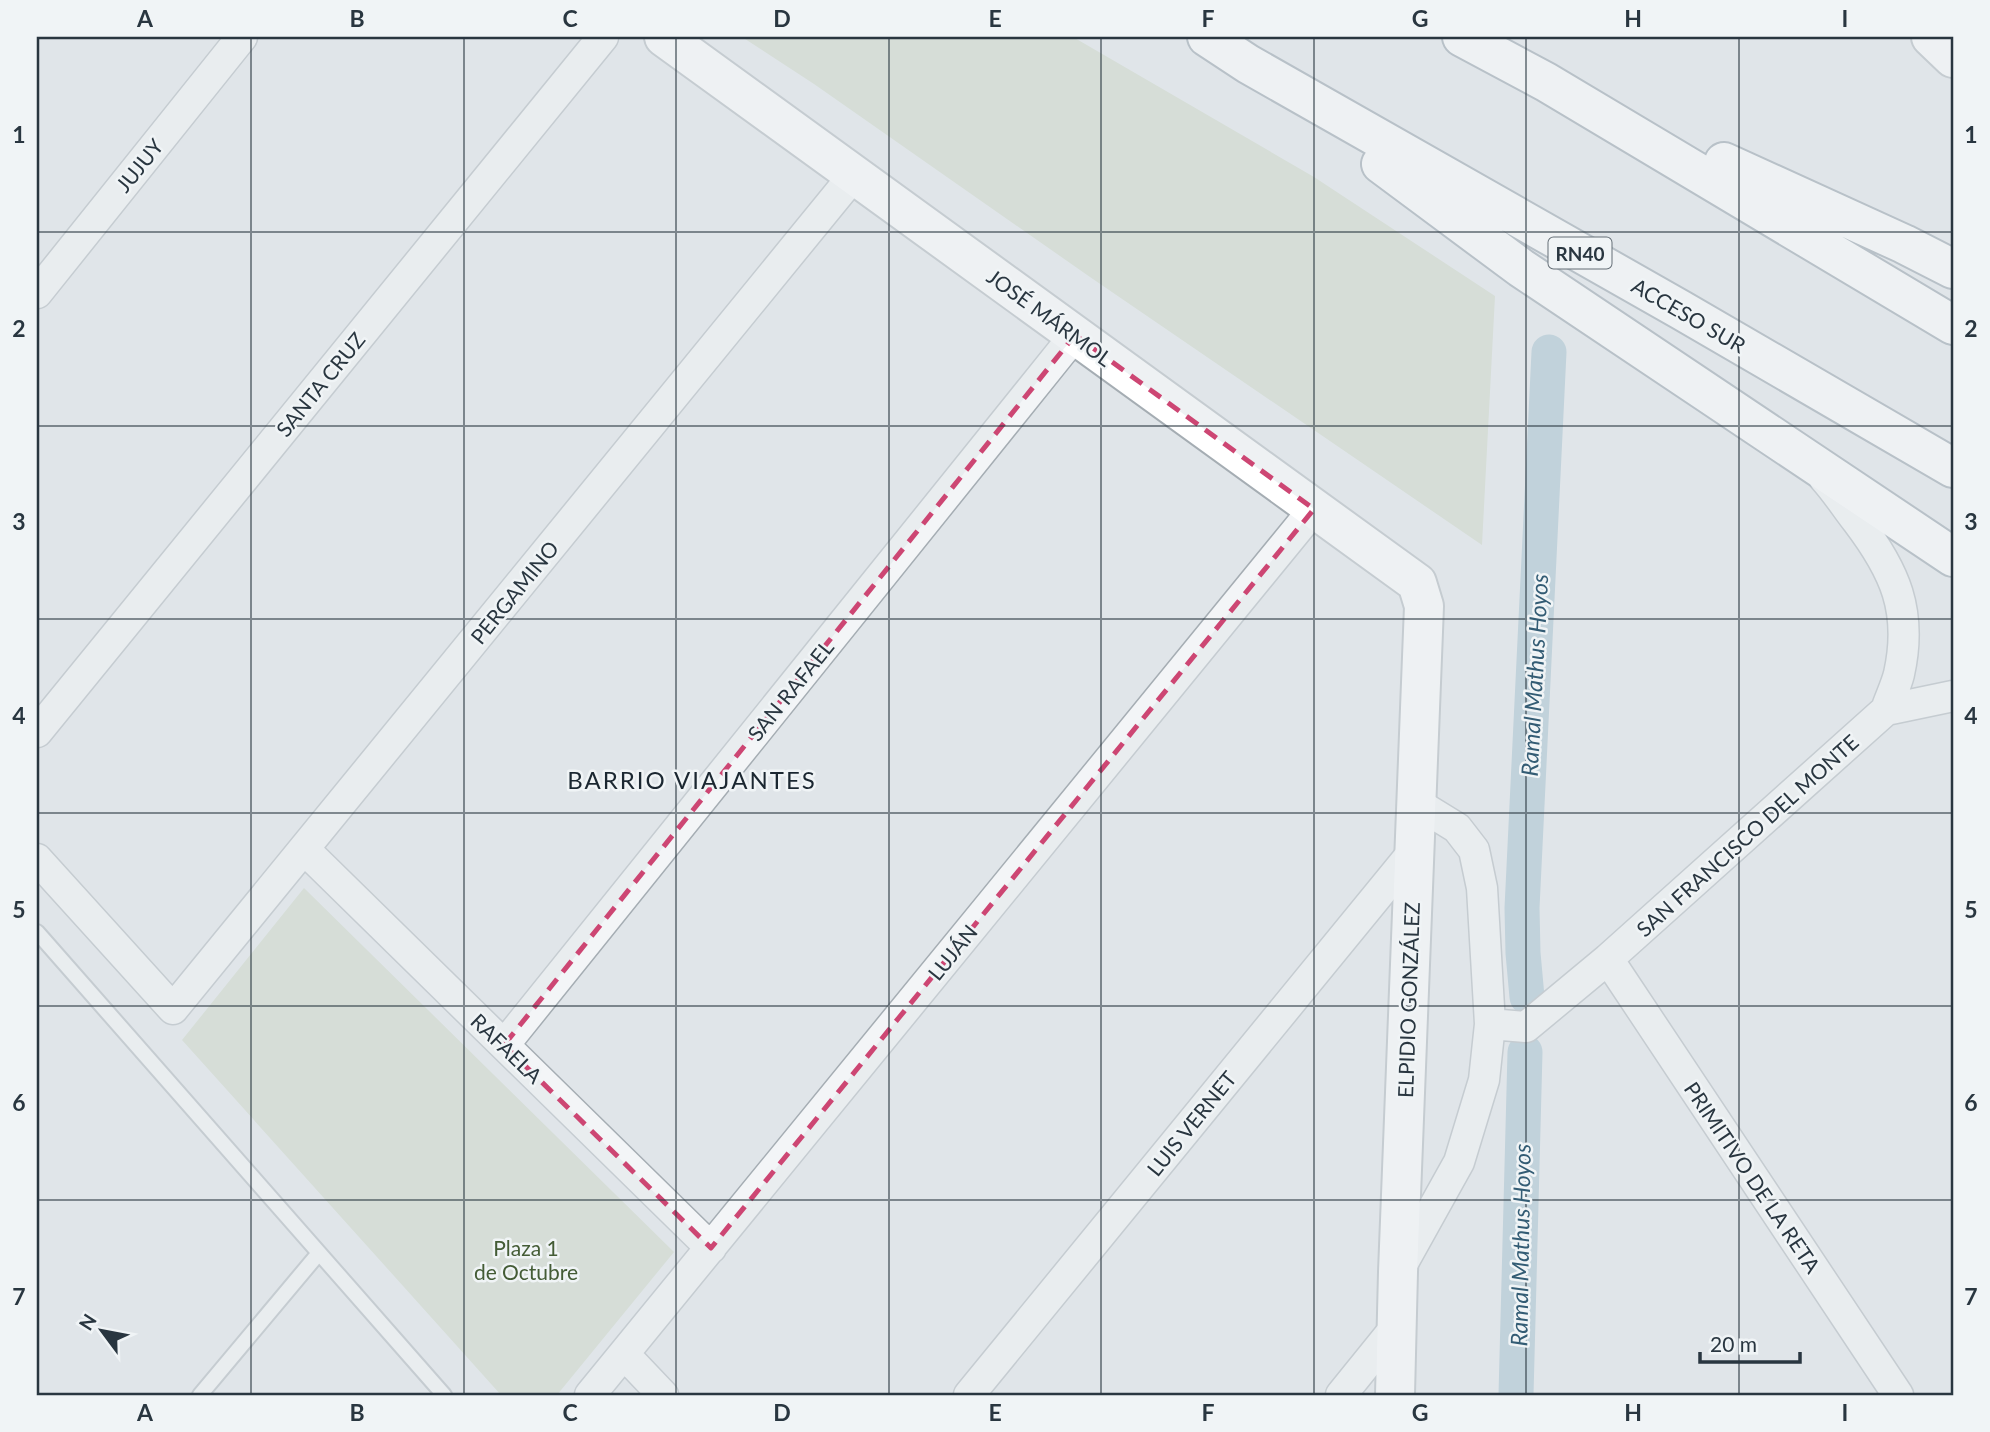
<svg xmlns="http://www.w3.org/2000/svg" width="1990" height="1432" font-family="Lato,sans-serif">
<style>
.green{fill:#c9d3c1}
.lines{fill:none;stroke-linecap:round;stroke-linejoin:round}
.canal{stroke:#9cbac9;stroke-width:35}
.lane-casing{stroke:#a5adb3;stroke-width:18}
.street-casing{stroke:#a5adb3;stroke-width:33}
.secondary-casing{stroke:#a5adb3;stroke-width:42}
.highway-casing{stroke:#8895a0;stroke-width:42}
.lane{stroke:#f3f5f7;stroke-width:14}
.street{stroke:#f3f5f7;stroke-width:30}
.secondary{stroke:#fff;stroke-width:38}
.highway{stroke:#fff;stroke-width:38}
.marked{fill:none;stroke:#cd4673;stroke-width:5;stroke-dasharray:14 9;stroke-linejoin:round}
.grid{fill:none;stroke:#293640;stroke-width:2;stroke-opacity:0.55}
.labels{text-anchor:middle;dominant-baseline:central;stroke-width:5;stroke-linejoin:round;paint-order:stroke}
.shield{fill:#f0f4f6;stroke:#656f77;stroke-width:2}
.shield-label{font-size:19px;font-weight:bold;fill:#293640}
.street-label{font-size:21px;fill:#293640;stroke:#f0f4f6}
.park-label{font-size:21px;fill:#445c36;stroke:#f0f4f6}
.water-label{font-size:23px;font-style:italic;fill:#335c74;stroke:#f0f4f6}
.quarter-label{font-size:24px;letter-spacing:2px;fill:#1b2731;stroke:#f0f4f6}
.neatline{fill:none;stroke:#293640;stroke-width:2.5}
.grid-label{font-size:23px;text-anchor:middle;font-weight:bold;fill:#293640}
</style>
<rect width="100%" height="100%" fill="#e0e5e9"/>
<path class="green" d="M742,37h331l241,140 181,119 -13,249 -392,-268 -276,-193z
M304,888l370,364 -117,143h-56l-319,-355z"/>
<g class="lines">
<path class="canal" d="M1527,997l-4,-44 -1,-45 27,-556
M1516,1395l9,-343"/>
<g class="lane-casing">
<path id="lane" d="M37,932l407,463
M200,1395l119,-142"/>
</g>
<g class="street-casing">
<path id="street" d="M37,293l205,-256
M1886,710l67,-14
M37,732l566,-695
M304,849l407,399
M37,859l136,150 681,-834
M1608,959l290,436
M1490,1024l36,3 82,-68 278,-249c4,-12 10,-24 13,-36 14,-63 -4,-103 -42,-153 -11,-14 -21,-30 -33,-43
M504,1045l571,-710
M1400,1268l59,-106 25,-82 6,-56 -8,-136 -8,-38 -17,-22 -39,-24
M624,1354l39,41
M590,1395l724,-886
M969,1395l445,-544
M1341,1395l55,-68"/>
</g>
<g class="secondary-casing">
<path id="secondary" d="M664,37l753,546 7,23 -26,666 -3,123
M1931,37l22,21"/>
</g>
<g class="highway-casing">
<path id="highway" d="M1207,37l41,27 433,246 272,158
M1462,37l84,45 407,243
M1724,162l180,82 49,25
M1381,164l140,104 432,289"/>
</g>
<use href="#lane" class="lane"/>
<use href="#street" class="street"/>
<use href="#secondary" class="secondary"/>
<use href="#highway" class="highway"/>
</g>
<path d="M0 0H1990V1432H0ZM1075,335l239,174 -603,739 -207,-203z" fill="#e0e5e9" fill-opacity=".55" fill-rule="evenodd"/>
<path class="marked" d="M1075,335l239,174 -603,739 -207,-203z"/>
<path class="grid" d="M251,37v1358M464,37v1358M676,37v1358M889,37v1358M1101,37v1358M1314,37v1358M1526,37v1358M1739,37v1358M37,232h1916M37,426h1916M37,619h1916M37,813h1916M37,1006h1916M37,1200h1916"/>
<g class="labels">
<rect class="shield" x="1548.5" y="237.5" width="63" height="31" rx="5"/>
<g class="shield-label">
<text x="1580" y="253">RN40</text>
</g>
<g class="street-label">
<text transform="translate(139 165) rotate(-51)">JUJUY</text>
<text transform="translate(1689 315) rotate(30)">ACCESO SUR</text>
<text transform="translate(1050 317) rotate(36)">JOSÉ MÁRMOL</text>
<text transform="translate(320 384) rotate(-51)">SANTA CRUZ</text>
<text transform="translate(514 592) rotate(-51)">PERGAMINO</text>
<text transform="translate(790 690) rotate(-51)">SAN RAFAEL</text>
<text transform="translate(1747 835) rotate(-42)">SAN FRANCISCO DEL MONTE</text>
<text transform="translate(952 952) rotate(-51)">LUJÁN</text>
<text transform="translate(1408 1000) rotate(-88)">ELPIDIO GONZÁLEZ</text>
<text transform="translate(507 1048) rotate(44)">RAFAELA</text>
<text transform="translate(1191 1123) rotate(-51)">LUIS VERNET</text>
<text transform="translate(1753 1177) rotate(56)">PRIMITIVO DE LA RETA</text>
</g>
<g class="park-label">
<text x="526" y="1247">Plaza 1<tspan x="526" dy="24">de Octubre</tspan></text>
</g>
<g class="water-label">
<text transform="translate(1534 675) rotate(-87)">Ramal Mathus Hoyos</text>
<text transform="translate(1520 1245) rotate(-89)">Ramal Mathus Hoyos</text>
</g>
<g class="quarter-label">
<text x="692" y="779">BARRIO VIAJANTES</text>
</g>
</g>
<rect width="1990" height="1432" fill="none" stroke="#f0f4f6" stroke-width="77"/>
<g transform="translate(102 1331) rotate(302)" stroke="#f0f4f6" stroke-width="5" paint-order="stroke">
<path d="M0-5L12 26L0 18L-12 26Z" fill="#293640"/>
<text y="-10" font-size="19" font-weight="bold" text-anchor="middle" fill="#293640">N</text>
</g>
<path d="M1700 1352v10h100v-10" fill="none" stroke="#293640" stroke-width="3.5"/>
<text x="1710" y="1352" font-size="21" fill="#293640" stroke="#f0f4f6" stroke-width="5" paint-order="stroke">20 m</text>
<rect x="38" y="38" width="1914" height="1356" class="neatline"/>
<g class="grid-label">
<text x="145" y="27">A</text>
<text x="357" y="27">B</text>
<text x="570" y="27">C</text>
<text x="782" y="27">D</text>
<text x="995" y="27">E</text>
<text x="1208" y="27">F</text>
<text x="1420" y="27">G</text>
<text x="1633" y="27">H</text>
<text x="1845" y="27">I</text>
<text x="19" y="143">1</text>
<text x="1971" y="143">1</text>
<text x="19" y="337">2</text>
<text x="1971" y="337">2</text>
<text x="19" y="530">3</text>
<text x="1971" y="530">3</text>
<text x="19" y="724">4</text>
<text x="1971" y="724">4</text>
<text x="19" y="918">5</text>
<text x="1971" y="918">5</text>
<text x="19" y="1111">6</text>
<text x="1971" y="1111">6</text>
<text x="19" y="1305">7</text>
<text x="1971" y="1305">7</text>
<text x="145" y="1421">A</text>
<text x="357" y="1421">B</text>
<text x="570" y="1421">C</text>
<text x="782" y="1421">D</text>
<text x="995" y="1421">E</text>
<text x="1208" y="1421">F</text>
<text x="1420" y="1421">G</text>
<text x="1633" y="1421">H</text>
<text x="1845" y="1421">I</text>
</g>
</svg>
